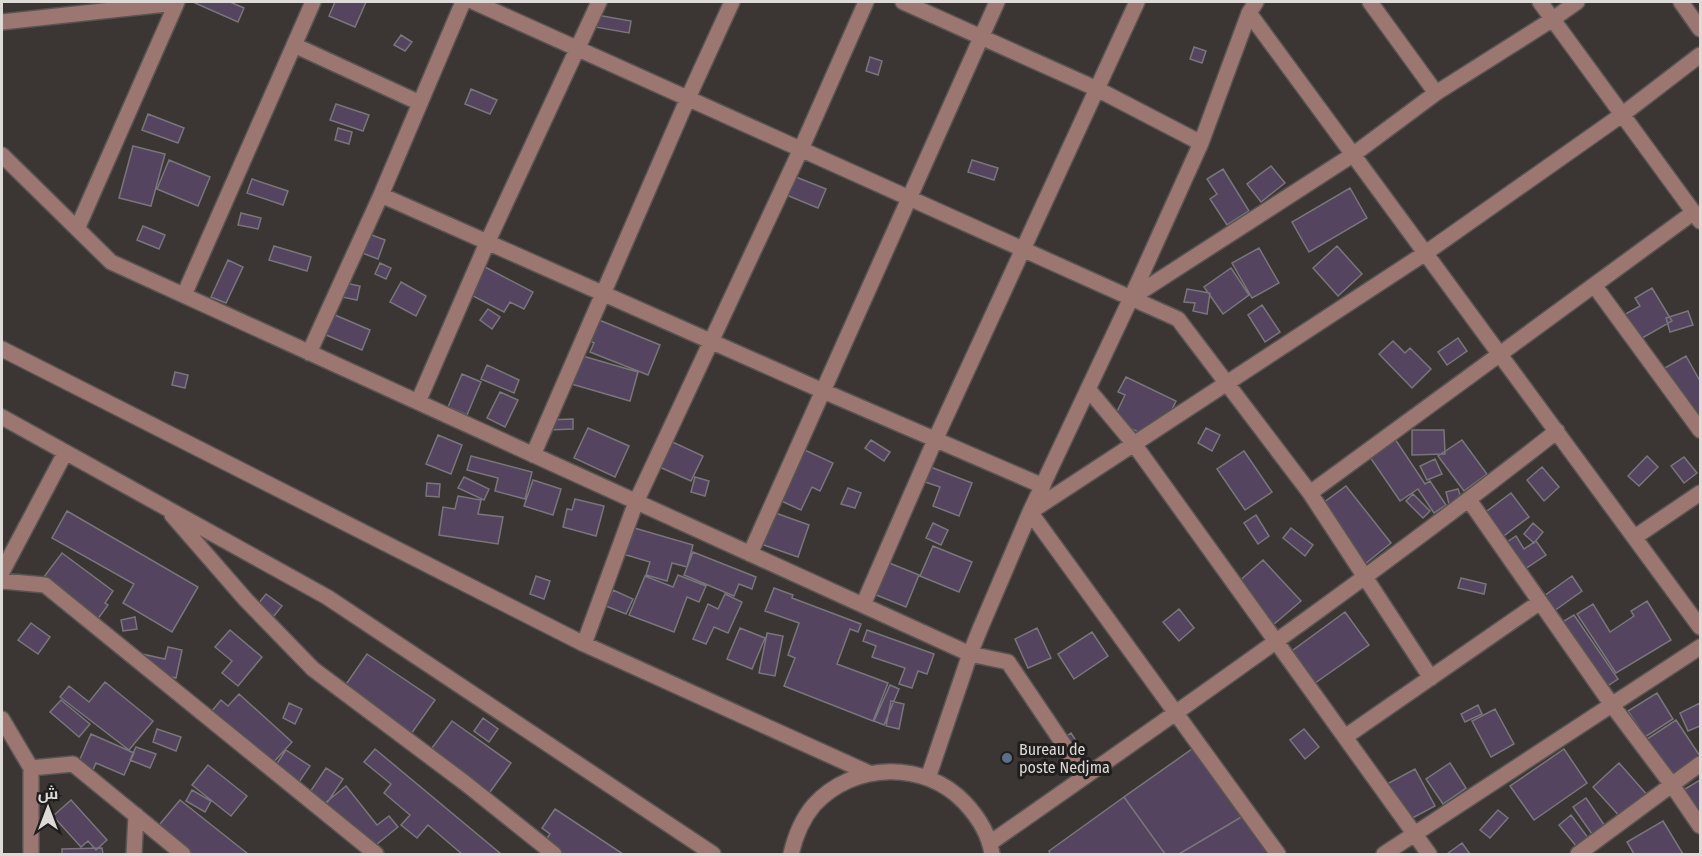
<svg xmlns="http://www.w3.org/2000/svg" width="1702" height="856" font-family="'Fira Sans Condensed',Cairo,sans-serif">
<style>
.building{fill:#544460;stroke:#79767b;stroke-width:1.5}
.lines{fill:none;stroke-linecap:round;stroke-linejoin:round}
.minor-casing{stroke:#585451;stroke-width:18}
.minor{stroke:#9c7671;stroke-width:15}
.service-dot{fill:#5c6f8a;stroke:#201e1d;stroke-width:2}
.labels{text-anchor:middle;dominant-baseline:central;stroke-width:6;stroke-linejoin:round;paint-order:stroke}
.poi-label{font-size:16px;fill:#dddad8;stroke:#201e1d;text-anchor:start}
</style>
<rect width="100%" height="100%" fill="#3b3633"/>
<path class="building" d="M196,2h34l14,6 -6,14 -43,-19z
M335,2h31l-11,25 -26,-11z
M597,15l34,6 -2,12 -34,-6z
M401,35l11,7 -7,9 -11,-6z
M1194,47l12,4 -4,12 -12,-4z
M870,57l12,4 -4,14 -12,-4z
M471,89l26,11 -7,14 -25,-10z
M336,104l33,11 -6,16 -33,-11z
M148,114l36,14 -6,15 -36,-13z
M338,128l14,4 -3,12 -14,-4z
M133,146l32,8 -14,52 -32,-8z
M169,160l41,17 -12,29 -41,-17z
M972,160l26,8 -4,12 -26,-8z
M1271,166l14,17 -24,19 -14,-18z
M1223,169l26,42 -22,14 -17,-26 7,-5 -10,-15z
M791,175l35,14 -8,19 -34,-14z
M252,179l36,12 -5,14 -36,-12z
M1350,188l17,30 -58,34 -17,-30z
M241,213l20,5 -3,11 -20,-4z
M143,226l22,9 -6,14 -22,-9z
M364,232l21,8 -7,19 -21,-8z
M274,246l37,11 -4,14 -38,-11z
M1337,246l25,28 -24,22 -25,-28z
M1259,248l20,35 -27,15 -20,-35z
M228,260l15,7 -17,36 -15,-6z
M380,263l11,5 -5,11 -11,-5z
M483,266l50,26 -9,17 -14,-7 -6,10 -35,-18z
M1231,268l18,27 -26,19 -19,-27z
M401,282l25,14 -10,20 -26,-14z
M345,283l15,3 -3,14 -15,-3z
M1652,288l20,33 -35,20 -15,-25 18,-10 -5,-8z
M1187,289l23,4 -3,21 -14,-3 2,-8 -11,-1z
M1262,305l18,27 -15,10 -17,-27z
M488,309l12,8 -8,12 -12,-9z
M1688,311l5,14 -23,7 -4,-14z
M328,312l42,18 -8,20 -43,-18z
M587,315l73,30 -12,30 -58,-23 4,-9 -16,-7z
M1458,338l9,13 -20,14 -9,-13z
M1393,341l12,12 5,-5 21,21 -19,19 -33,-34z
M569,352l69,20 -8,29 -69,-20z
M1686,356l14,25v36l-6,4 -31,-52z
M487,365l32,15 -5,13 -33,-14z
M175,372l13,3 -3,13 -13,-3z
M462,374l19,8 -14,33 -19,-8z
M1126,377l50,24 -15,31 -10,6 -38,-18 12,-25 -7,-3z
M500,392l18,8 -13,27 -18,-9z
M573,419v10l-25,1 -1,-10z
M588,428l41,18 -14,31 -41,-19z
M1206,428l14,7 -8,16 -14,-8z
M1389,430l36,54 5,-3 16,24 -12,8 -16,-24 -18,12 -37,-54z
M1412,430h32l1,24 -33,1z
M438,435l24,10 -11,29 -25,-10z
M666,439l37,17 -12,25 -36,-16z
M871,440l19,12 -6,9 -19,-13z
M1462,440l25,34 -23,17 -26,-35z
M794,445l39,18 -13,28 -8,-4 -11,23 -24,-11z
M1244,451l28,41 -27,18 -28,-41z
M471,456l61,16 -7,27 -30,-8 3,-13 -31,-8z
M1647,456l11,11 -19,19 -11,-10z
M1684,457l13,16 -13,10 -13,-17z
M1435,459l7,15 -15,6 -7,-14z
M928,466l44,17 -13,33 -26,-10 7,-19 -18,-6z
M1542,467l17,20 -15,14 -17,-21z
M464,477l25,12 -5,11 -26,-12z
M695,477l14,4 -4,15 -14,-4z
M533,480l28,9 -8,26 -29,-9z
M427,483l13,1 -1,13 -13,-1z
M1346,486l45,57 -26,21 -46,-58z
M848,488l13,5 -6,15 -14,-4z
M1458,489l4,11 -13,4 -3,-12z
M1511,493l18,24 -32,24 -18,-24z
M1413,494l17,17 -7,7 -17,-17z
M458,496l23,4 -3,14 25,3 -5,27 -59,-9 4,-28 12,2z
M575,499l29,7 -8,30 -33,-9 4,-18 5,1z
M67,511l131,76 -26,45 -49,-29 11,-19 -82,-46z
M770,511l39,14 -11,32 -40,-14z
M1256,515l13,21 -11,8 -14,-21z
M933,523l15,7 -7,15 -15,-7z
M1533,523l10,9 -9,11 -10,-9z
M624,525l69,20 -6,22 -15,-4 -5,18 -21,-6 4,-13 -34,-10z
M1291,528l22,17 -8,11 -22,-18z
M1516,536l8,13 12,-8 10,14 -27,18 -18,-27z
M933,546l39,16 -13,30 -39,-16z
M693,552l63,25 -4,12 -13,-5 -5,12 -50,-21z
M62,553l51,38 -8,12 3,2 -16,22 -55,-41z
M882,560l37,15 -13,32 -37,-15z
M1263,560l38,41 -28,24 -37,-41z
M678,575l28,11 -7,16 -12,-5 -13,35 -45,-17 16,-39 28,11z
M536,576l14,5 -6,18 -14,-5z
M1572,576l10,15 -28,20 -10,-15z
M1461,578l25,6 -2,10 -26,-6z
M774,588l19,7 -1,3 69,26 -3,8 -8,-3 -13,35 51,19 -15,38 -89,-35 11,-28 -7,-3 11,-32 -34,-12z
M613,590l20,9 -7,15 -20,-8z
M266,594l16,12 -8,10 -16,-12z
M725,594l17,8 -14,31 -14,-6 -8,17 -13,-5 15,-35 10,5z
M1647,601l24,39 -55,33 -39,-59 16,-10 17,28 24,-16 -3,-5z
M1179,609l15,19 -15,13 -16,-19z
M1345,612l24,33 -61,43 -23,-32z
M1574,615l44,64 -15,10 -44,-65z
M135,617l2,12 -14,2 -2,-11z
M31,623l19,14 -12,17 -20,-14z
M740,628l25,10 -13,31 -25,-10z
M1037,628l14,30 -23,10 -13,-29z
M230,630l32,27 -24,29 -16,-13 10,-12 -17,-14z
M867,630l67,24 -7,20 -9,-3 -6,17 -13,-4 6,-16 -33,-11 4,-11 -13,-5z
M1092,632l16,24 -34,23 -16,-25z
M767,633l16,3 -8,40 -16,-3z
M168,647l14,3 -6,28 -38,-8 4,-16 23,5z
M367,654l68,46 -26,37 -67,-47z
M105,682l48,39 -24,29 -69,-53 9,-11 20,16z
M890,685l9,4 -15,36 -10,-4z
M1657,693l16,26 -28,18 -17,-26z
M239,694l53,48 -22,24 -65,-47 16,-19 7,6z
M61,700l29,24 -11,13 -29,-25z
M891,701l13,3 -5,25 -13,-3z
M289,703l13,6 -7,15 -12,-6z
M1700,703v23l-12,5 -8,-18z
M1478,705l4,9 -17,8 -4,-8z
M1495,709l19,35 -23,13 -19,-36z
M483,718l15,11 -9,13 -15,-11z
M1676,720l24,36v3l-30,21 -26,-39z
M452,721l59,42 -26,36 -59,-43z
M157,729l24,8 -5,14 -23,-9z
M1304,729l15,18 -14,12 -15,-19z
M1071,733l14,22 -13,8 -14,-21z
M91,734l43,19 -10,22 -28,-12 -4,9 -15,-6z
M136,747l20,7 -6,14 -20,-8z
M375,749l126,105h-39l-34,-29 -11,13 -16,-13 9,-10 -26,-22 7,-9 -27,-22z
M1192,749l51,67 -64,38h-14l-41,-57z
M1564,749l23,34 -53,37 -24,-34z
M286,750l24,16 -15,22 -24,-16z
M1450,763l16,25 -23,16 -17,-25z
M1619,763l30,34 -26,23 -30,-33z
M208,765l39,31 -16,20 -39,-31z
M326,768l17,11 -20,30 -17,-11z
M1415,769l20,37 -30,16 -20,-37z
M1700,780v41l-25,-26z
M346,786l31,39 12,-9 9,11 -32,26 -41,-50z
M192,790l19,11 -6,11 -19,-11z
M1124,797l41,57h-115l-1,-3z
M1586,798l21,31 -13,8 -21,-30z
M71,800l36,40 -11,10 -8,-9 -7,6 -28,-31z
M180,800l68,54h-62l-31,-24z
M555,809l68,45h-74l-9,-6 10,-14 -8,-6z
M1498,810l10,8 -18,20 -10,-8z
M1571,815l21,28 -11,9 -22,-27z
M1243,816l27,38h-91z
M1663,821l20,33h-49l-7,-12z
M1462,843l8,11h-23z
M102,848l1,6h-41v-5z"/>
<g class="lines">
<g class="minor-casing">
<path id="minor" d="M474,2l657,296 223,-144 82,-61 117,-74 24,-17
M903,2l194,87 104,54
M1370,2l66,91
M1540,2l160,219
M1681,2l19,27
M1249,13l451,614
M2,22l174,-19
M294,45l126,58
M2,155l109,107 859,392 38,8 77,114
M381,195l442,196 220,95
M77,229l100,-227
M1594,285l106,145
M184,295l129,-293
M1131,298l47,21 132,174 121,185
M2,349l582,295 285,129
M309,353l72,-158 82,-193
M1088,389l46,55 295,410
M418,402l69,-159 112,-241
M2,417l325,180 386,257
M533,455l155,-357 44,-96
M1310,493l384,-281
M1469,500l143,205 60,80 28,41
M172,515l74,85 67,69 152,114 89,71
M1635,537l65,-44
M750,554l247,-552
M2,572l63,-119
M2,581l43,4 331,269
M863,605l72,-165 202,-438
M584,644l52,-142 165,-353 65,-147
M2,719l29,49v86
M1345,737l195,-135
M31,768l42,-4 110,90
M928,778l42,-124 10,-25 50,-117 101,-214 70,-155 48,-130 7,-11
M990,843c192,-134 384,-268 567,-412
M134,854l2,-39
M791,854c4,-17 11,-35 23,-49 39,-43 111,-45 151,-2 14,15 24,31 27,51
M1278,854l-248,-342 397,-260 196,-138 77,-59
M1384,854l316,-207
M1578,854l122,-90"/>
</g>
<use href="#minor" class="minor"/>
</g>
<circle class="service-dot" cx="1007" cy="758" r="6"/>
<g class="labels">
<g class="poi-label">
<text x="1019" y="749">Bureau de<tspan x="1019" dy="18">poste Nedjma</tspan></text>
</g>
</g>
<rect width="1702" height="856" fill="none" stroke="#dddad8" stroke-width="6"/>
<g transform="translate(48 808)" stroke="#201e1d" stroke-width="4.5" paint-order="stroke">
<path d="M0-4.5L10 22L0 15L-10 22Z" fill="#dddad8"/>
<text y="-9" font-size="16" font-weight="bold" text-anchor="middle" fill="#dddad8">ش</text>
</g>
</svg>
